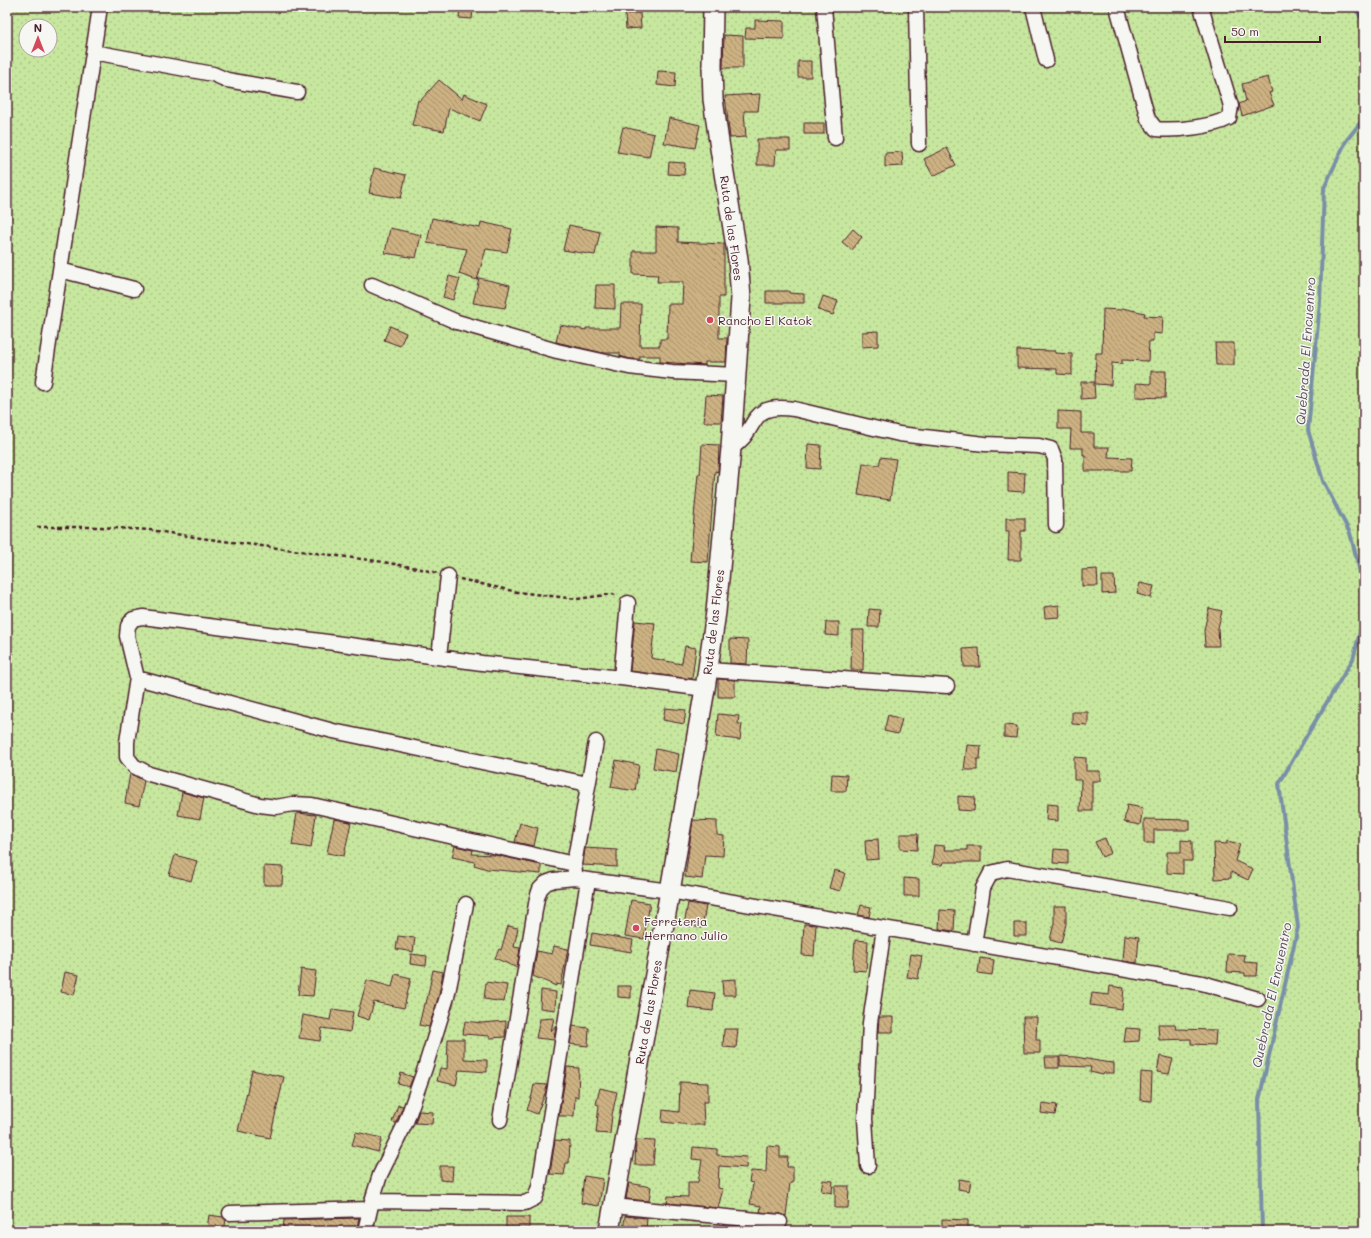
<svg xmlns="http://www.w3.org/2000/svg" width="1371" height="1238" font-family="Mali,sans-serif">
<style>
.park{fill:url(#park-dots);stroke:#888365;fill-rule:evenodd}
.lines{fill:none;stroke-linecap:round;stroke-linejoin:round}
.stream{stroke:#798fa7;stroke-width:4}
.building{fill:url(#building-back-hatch);stroke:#4a1f2b}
.street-casing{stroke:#4a1f2b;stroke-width:17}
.secondary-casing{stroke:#4a1f2b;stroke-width:22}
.path{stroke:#4a1f2b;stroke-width:2.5;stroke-dasharray:4 3;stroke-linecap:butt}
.street{stroke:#f6f6f2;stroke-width:14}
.secondary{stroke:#f6f6f2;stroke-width:19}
.poi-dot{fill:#d1495b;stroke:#f6f6f2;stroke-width:1.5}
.labels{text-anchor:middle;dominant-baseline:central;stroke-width:3;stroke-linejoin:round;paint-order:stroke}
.street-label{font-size:12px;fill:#4a1f2b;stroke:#f6f6f2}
.poi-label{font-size:12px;fill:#4a1f2b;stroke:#f6f6f2;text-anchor:start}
.water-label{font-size:13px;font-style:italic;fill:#5e4e5f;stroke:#f6f6f2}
</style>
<defs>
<pattern id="park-dots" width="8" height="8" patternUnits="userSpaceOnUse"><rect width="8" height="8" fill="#c7e79f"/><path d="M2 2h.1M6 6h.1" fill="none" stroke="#acc689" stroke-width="1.8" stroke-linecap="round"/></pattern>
<pattern id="building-back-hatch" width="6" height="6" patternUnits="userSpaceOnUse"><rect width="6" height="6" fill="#ccb282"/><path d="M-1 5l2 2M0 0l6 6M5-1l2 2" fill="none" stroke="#a8906b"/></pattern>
</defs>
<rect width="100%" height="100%" fill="#e9e2d0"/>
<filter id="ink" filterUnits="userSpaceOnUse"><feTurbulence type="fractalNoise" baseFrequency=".025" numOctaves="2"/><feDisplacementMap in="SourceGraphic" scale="8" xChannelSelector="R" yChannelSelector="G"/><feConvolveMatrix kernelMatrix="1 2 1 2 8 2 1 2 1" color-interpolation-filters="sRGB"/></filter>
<g filter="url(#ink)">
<path class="park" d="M7,7h1357v1224h-1357zM26,26h24v24h-24z"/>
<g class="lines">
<path class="stream" d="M1354,7l10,14
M1364,118l-18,23 -22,47 -4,114 -12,128 15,51 27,52 14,54
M1262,1231l-3,-131 39,-173 -19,-143 28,-49 46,-76 11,-42"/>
</g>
<path class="building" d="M460,8l13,1 -1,10 -13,-1z
M640,13l1,15 -15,1 -1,-15z
M755,20l29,1v18l-39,-1 1,-10h9z
M724,35l19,1v32h-20z
M798,61h13v16h-13z
M658,71l18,1 -1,15 -18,-2z
M1268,77l4,15 -3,1 5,12 -32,11 -3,-12 7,-3 -4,-17z
M439,80l23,19 2,-5 23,10 -7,17 -31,-13 -5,23 -32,-6 6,-25 2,1z
M760,94l-2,17h-14l2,26 -16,1 -5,-42z
M669,118l31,7 -5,23 -31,-5z
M804,123h20v11h-20z
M623,127l31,7 -5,23 -32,-5z
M757,139h33v11h-14l-1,15h-18z
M947,148l9,17 -23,11 -9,-17z
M902,152l1,14 -18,1v-14z
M669,162l16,1 -1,12 -16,-1z
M374,168l32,7 -5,23 -32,-5z
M432,218l48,10 1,-6 31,7 -5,23 -21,-3 -9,31 -18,-6 8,-25 -40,-6z
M569,225l31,7 -5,23 -32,-5z
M656,227l22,1v14l46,2v53h-5v41h8l-1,24h-21v3l-45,-3v-6h-20v3h-10l-10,-3v-3h-17l-47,-11 4,-17 26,5v-2h34l1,-24h20l-1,42h20v-7h7l1,-35h14l1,-22h-26l1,-7 -25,-1v-23h23z
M390,228l31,7 -5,23 -31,-5z
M853,229l9,8 -10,13 -10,-8z
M449,276l11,3 -7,21 -10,-3z
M479,278l31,7 -5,23 -32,-5z
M596,285h19v24l-20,-1z
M766,291h23v2l15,1v9h-38z
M823,296l15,5 -5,14 -15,-5z
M1122,308l23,5 -1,3 19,1 -1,17 -9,-1v8h-4l-1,20 -26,-1v4l-10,-1 -1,22 -16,-1 1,-31h6l1,-44 19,1z
M390,326l16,7 -6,13 -16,-6z
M878,331v15l-16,1v-15z
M1215,343h19v22h-18z
M1017,350l38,1v2l17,1v21l-15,-1v-5l-40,-1z
M1151,371h15l-1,27 -29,-1v-14l15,1z
M1081,382h13l1,16 -14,1z
M706,395l17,1 -2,26h-17z
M1058,411l23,1v21h13v14h15l-1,10 24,1 -1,13h-46v-16h-2v-7h-13l1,-19h-13z
M702,444l17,1 -1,27 -3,-1 -7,91 -18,-1 8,-87h2z
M808,444l13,1 -1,24 -13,-1z
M881,457l15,2 -6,41 -32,-5 5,-32 16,2z
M1008,472l17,1 -1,19 -16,-1z
M1006,518h19v13h-4v29h-13l1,-29h-3z
M1097,569l1,17h-16v-16z
M1102,576h12l1,17 -13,1z
M1140,583l14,3 -3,12 -14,-4z
M1059,605l1,12 -15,1 -1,-11z
M1209,608l13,3 -4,17 1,18h-14l-1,-16z
M869,609l11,1 -1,17h-11z
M635,621l20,2 -4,35 30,6 1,-2 3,-16 11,2 -4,31 -62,-8z
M826,622h13v14l-14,-1z
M852,630h12l-1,40h-12z
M730,639l18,1 -1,24 -17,-1z
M979,648l1,19h-16l-1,-18z
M718,679l17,1v17h-17z
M665,708l21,2 -2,14 -21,-4z
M1072,712h16v13l-16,-1z
M718,714l21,2 -1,8h4l-2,16 -24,-3z
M888,715l14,4 -4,15 -14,-3z
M1004,725l13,1 -1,12 -12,-1z
M967,745l14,1 -1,13h-3v11h-13z
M656,749l23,5 -3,18 -23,-4z
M1074,757l12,1v13h14v10h-8v30h-12l1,-31h-7z
M616,760l23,5 -4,26 -24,-4z
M130,773l14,8 -5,25 -14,-3z
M832,774l15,1 -1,16h-15z
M182,792l22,6 -4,21 -22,-4z
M958,796l17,1 -1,14 -16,-1z
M1047,804l11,1v16l-12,-1z
M1127,805l16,3 -3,17 -16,-3z
M297,813l19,2 -5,33 -19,-3z
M334,819l17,3 -7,34 -17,-3z
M1144,819l46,1v10h-36v13h-10z
M693,820l24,1v14l7,1 -1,20 -18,-1 -3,24 -17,-2z
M520,823l18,5 -4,18 -19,-4z
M900,834h18l-1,16 -17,-1z
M1105,838l6,15 -9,4 -7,-15z
M878,839l1,20 -13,1 -1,-20z
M1181,840l11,1v20h-9v13l-16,-1v-21h14z
M1227,841l13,3 -5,17 18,8 -5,11 -17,-8v6l-16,1 -1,-36 13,1z
M934,845l11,1 -1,4h23v-4h14v16h-38l-1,3 -10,-1z
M455,846l18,4 -1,4 23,1 46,10v9l-54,-5 -13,-4 1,-3 -23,-5z
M585,848l32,2v17l-34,-2z
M1054,849l14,1v14l-15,-1z
M175,855l22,6 -6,20 -22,-6z
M264,866l19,1 -1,18h-18z
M834,870l11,3 -5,18 -11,-3z
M904,878l15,1v17h-15z
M631,900l19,3 -6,36 -19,-3z
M688,903l18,3 -4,22 -18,-3z
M861,905l10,2 -2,10 -11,-2z
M1054,906h12v18l-5,19 -11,-3 4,-17z
M940,910l15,1 -1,20 -15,-2z
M1014,923h13v13h-13z
M804,924l12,1 -2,31 -12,-1z
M508,926l10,2 -4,19 6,1 -3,20 -22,-10 4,-9 2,1z
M592,933l41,7 -2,12 -41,-7z
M1125,935l14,2 -2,26 -14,-2z
M398,936l17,2 -2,14 -17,-3z
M855,940l13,1 -2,30 -13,-1z
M554,946l14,3 -7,36 -5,-1v2l-23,-10 4,-25 15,3z
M411,954l16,2 -1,10 -16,-2z
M911,954l11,2 -4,23 -11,-2z
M1228,954l17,1 -1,7 14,1 -1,13h-12v-3l-18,-1z
M980,958l14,2 -2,15 -14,-2z
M301,969l15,2 -3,25 -15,-1z
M433,970l10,2 -4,23 -10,32 -10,-2 5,-21h2z
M65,972l14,3 -5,20 -13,-3z
M395,974l16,4 -7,30 -30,-6 -5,18 -12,-4 10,-36 25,7z
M736,979v16h-13l-1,-15z
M486,982l21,3 -3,17 -20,-3z
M618,986h13v12l-13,-1z
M1110,986l14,2 -2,21 -32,-4 2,-12 17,2z
M541,990l15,2 -1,18 -15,-2z
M690,990l25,3 -2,18 -25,-3z
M332,1009l21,3 -3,20 -28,-4 -2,13 -21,-3 4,-23 27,5z
M879,1017h14v15h-15z
M1023,1017h14l-1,23h4v13h-16z
M554,1018l-3,13 5,-6 -2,15 -18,-2 4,-19z
M465,1021l17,2 24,-2 -1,16 -15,1v-2l-27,-2z
M1158,1024h17l1,5 40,1 -1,15 -24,-1v-5l-32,1z
M573,1026l16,2 -1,18 -18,-2z
M1126,1028l14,1 -1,12 -15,1z
M724,1029h14l-2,19 -13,-1z
M448,1039h16v20l23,1v12l-28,-2 -3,15 -19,-4 3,-13 7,1z
M1060,1056l16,1 28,5 10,1v10h-10l-1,2 -13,-3 1,-5 -31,-1z
M1160,1056l13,3 -4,15 -12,-2z
M1045,1057h14v11h-13z
M567,1067l12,1 -1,29 -3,-1 -1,20h-15z
M252,1070l32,7 -14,61 -32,-7z
M1141,1072l11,1 -1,28 -11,-1z
M401,1073l12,4 -4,10 -11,-3z
M680,1082l28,1v19h-5l1,23h-12l-30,-3 1,-12 16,2z
M534,1084l13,1 -1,6 -9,23 -10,-4 5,-15z
M600,1088l17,4 -5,23 -2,19 -14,-1 3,-28 -3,-1z
M1042,1103l15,2 -2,10 -14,-2z
M398,1105l5,1 -7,17 -4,-1z
M419,1111l14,1 -1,12 -17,-1z
M356,1132l26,6 -4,14 -26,-7z
M555,1140l15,1 -1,22h-3l-2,12 -14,-1z
M636,1140l19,1 -2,24h-18z
M767,1146l13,1v10h8l-1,10h6v16h-3l-4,33 -5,-2 -21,-2 1,-6 -11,-2 3,-21 -4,-1 2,-11 15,1z
M693,1147l24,2v6l30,2 -1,11 -27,-2 -1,22 5,1 -5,19 -51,-5 1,-7 20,1v-15h10l4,-22 -10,-1z
M440,1166h13l-1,15 -12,-1z
M584,1176l19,3 -4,27 -18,-3z
M959,1179l12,2 -2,10 -11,-2z
M823,1180l10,1 -1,12 -11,-2z
M629,1183l22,4 -2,14 -23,-2z
M835,1186h14l-1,22h-13z
M209,1215l14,2 3,3 -2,11 -17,-2z
M625,1216l22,2 -1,13h-23z
M506,1217h23v14h-23z
M359,1218l-2,9 -34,3v1h-40l1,-11z
M942,1219l26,1v11h-26z"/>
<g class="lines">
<g class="street-casing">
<path id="street" d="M824,7l11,131
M916,7l3,137
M1033,7l13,53
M1117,7l31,112 8,10c20,2 56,-2 73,-11l2,-12 -30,-99
M93,52l120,22 14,6 70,12
M60,270l74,19
M372,285l85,37 100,29 72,16 43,5 64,3
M43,382l57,-375
M731,448c30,-18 14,-46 63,-39l105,25 86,10 54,2 12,3 4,10 1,66
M439,657l9,-81
M708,670l239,16
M137,678l196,53 255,53
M621,678l7,-75
M574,864l-262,-59 -19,-1 -17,3 -16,-2 -111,-31 -15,-8 -7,-9v-15l10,-64 -10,-42 1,-10 5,-7 10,-2 339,46 139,15 84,11
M575,872l-1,-8 22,-122
M974,944l9,-56 8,-15 16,-4 223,39
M500,1120l37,-222 3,-9 6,-6 8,-3 21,-2 13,2 82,11 532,92 56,16
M868,1166l-3,-47 5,-96 14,-95
M372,1201l8,-26 26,-53 19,-54 22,-71 19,-93
M613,1206l167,16
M230,1213l140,-4
M365,1231l7,-30 153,2 10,-5 4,-11 49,-307"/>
</g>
<g class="secondary-casing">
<path id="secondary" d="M609,1231l61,-340 35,-202 11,-77 15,-164 10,-150 -3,-39 -19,-117 -6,-43 -1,-33 1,-59"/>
</g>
<path class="path" d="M37,527h61l52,3 51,8 176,23 40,7 20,5
M460,579l57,13 60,7 36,-5 4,2"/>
<use href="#street" class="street"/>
<use href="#secondary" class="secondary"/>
</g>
</g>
<g class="poi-dot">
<circle cx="710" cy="320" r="4"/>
<circle cx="636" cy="928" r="4"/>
</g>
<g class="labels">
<g class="street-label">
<text transform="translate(732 228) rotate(82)">Ruta de las Flores</text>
<text transform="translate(713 622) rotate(-83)">Ruta de las Flores</text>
<text transform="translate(648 1012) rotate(-80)">Ruta de las Flores</text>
</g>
<g class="poi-label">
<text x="718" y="320">Rancho El Katok</text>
<text x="644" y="921">Ferreteria<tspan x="644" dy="14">Hermano Julio</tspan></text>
</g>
<g class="water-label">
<text transform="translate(1305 351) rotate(-86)">Quebrada El Encuentro</text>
<text transform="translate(1271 995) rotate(-78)">Quebrada El Encuentro</text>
</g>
</g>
<rect width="1371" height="1238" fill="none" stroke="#f6f6f2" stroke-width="24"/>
<rect x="12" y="12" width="1347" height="1214" fill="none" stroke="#4a1f2b" stroke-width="1.5" filter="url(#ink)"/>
<g transform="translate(38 38)"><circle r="19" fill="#f6f6f2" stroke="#b1a0a2"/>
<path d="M0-3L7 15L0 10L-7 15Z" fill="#d1495b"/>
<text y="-6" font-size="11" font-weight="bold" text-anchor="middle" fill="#4a1f2b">N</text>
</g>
<path d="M1225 36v6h95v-6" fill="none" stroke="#4a1f2b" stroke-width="2"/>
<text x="1231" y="36" font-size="12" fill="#4a1f2b" stroke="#f6f6f2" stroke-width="3" paint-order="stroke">50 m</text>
</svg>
